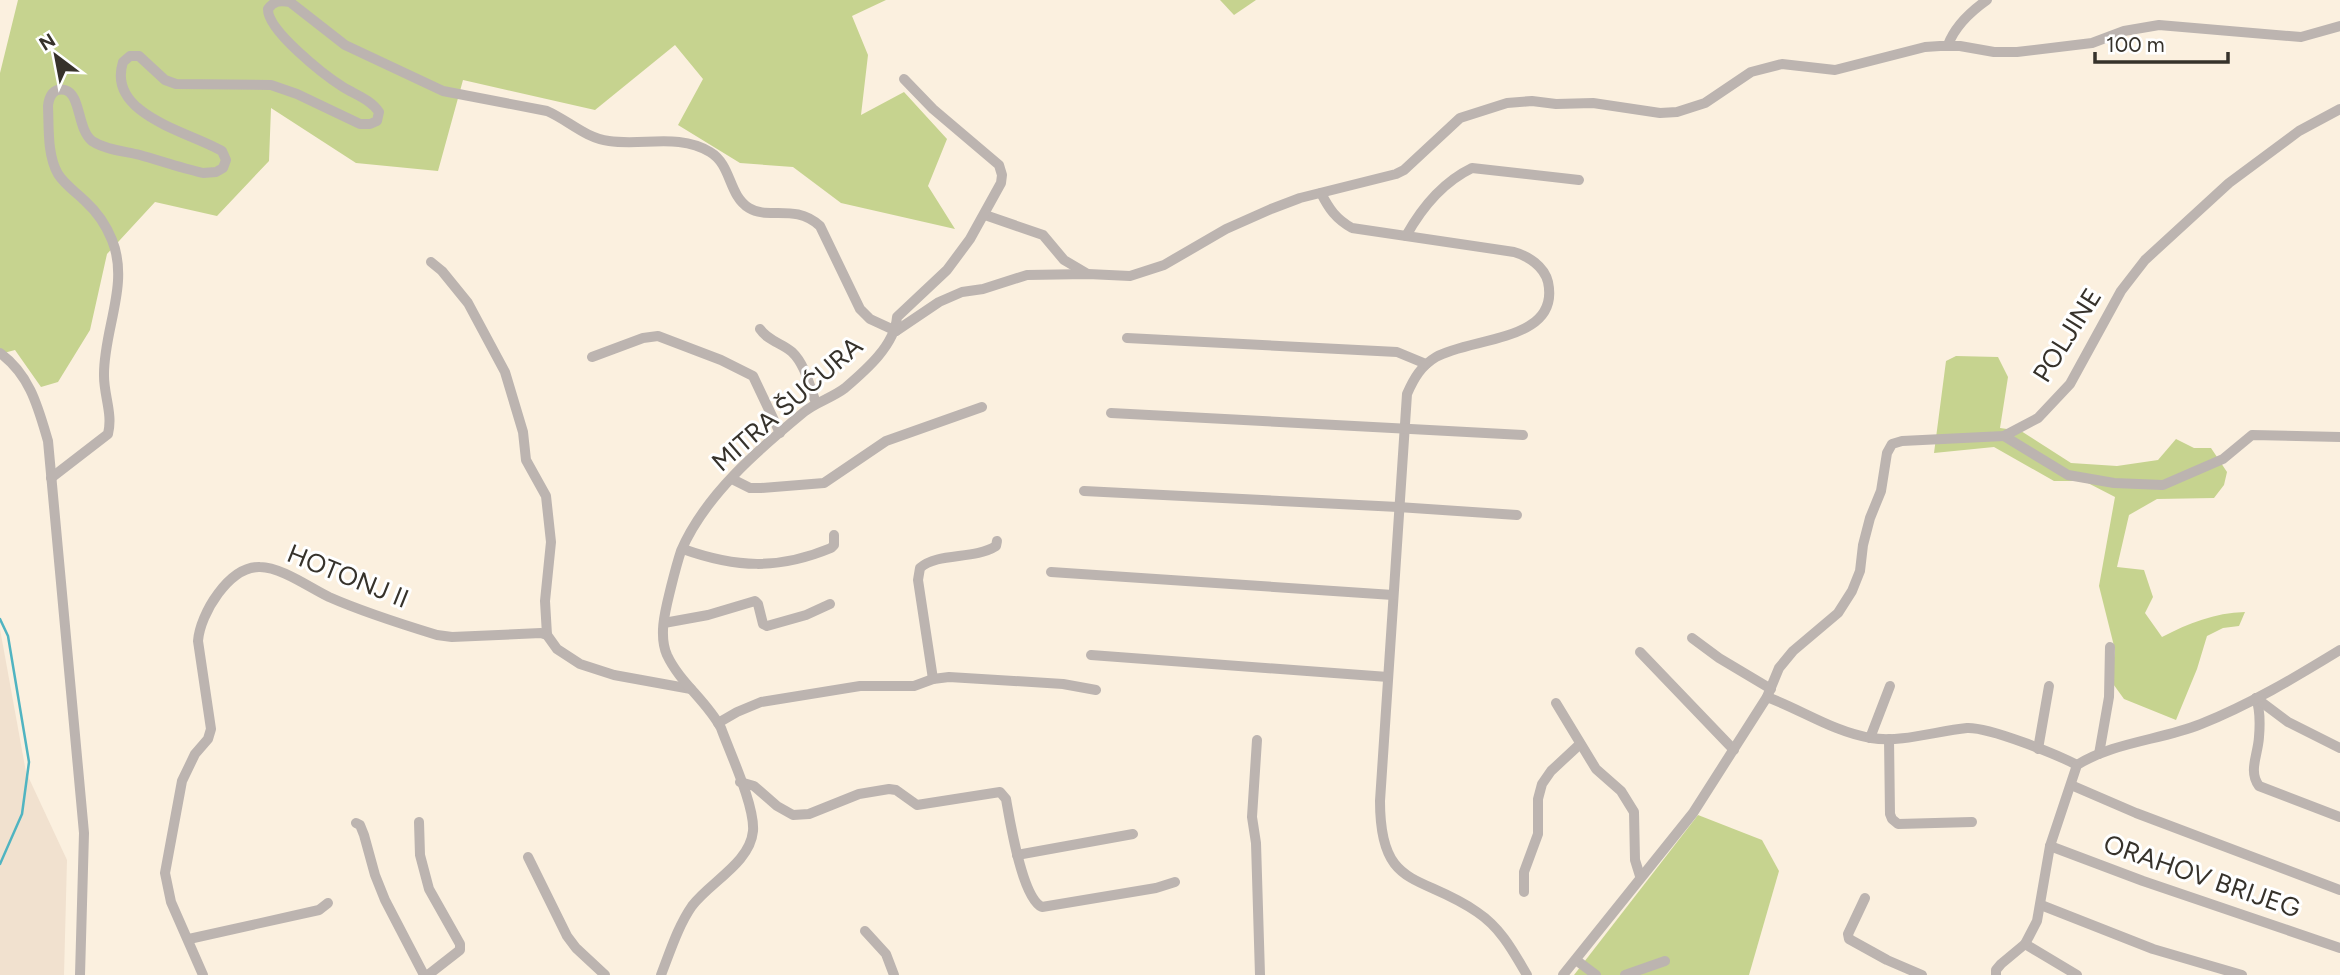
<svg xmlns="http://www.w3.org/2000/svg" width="2340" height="975" viewBox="0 0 2340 975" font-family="Figtree,sans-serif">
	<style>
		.industrial { fill: #f1e1cf }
		.green { fill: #c6d38f }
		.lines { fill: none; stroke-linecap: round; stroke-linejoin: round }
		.stream { stroke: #50b4c1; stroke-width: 2.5 }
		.minor { stroke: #bcb4b0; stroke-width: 10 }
		.labels { text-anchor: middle; stroke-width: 6; stroke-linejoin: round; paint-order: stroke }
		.street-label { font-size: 26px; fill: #36322b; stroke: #fff }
	</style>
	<rect width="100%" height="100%" fill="#fbf0df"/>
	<path class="industrial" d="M0,629L26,772L67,860L64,975H0Z"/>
	<g class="green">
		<path d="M18,0H886L852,16L868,55L861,115L904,92L947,139L928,186L955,229L841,203L793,167L740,163L678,125L703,79L675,45L595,110L463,80L438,171L356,163L271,108L269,161L217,216L155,202L107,254L90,330L58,382L41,387L15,350L0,354V73Z"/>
		<path d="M1220,0H1256L1234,15Z"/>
		<path d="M1956,356L1998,357L2008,377L2000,428L2021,431L2071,463L2117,466L2158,460L2176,439L2194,448H2211L2227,472L2224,485L2214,498L2157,499L2129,515L2117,567L2144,570L2153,597L2145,613L2162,637C2189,623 2214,613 2245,612L2239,626L2223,628L2207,636L2197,669L2176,720L2124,699L2111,681L2115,650L2099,586L2115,497L2084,481H2054L1994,447L1934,453L1946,361Z"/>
		<path d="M1698,815L1762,840L1779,871L1749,975H1574Z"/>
	</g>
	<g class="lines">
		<path class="stream" d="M0,619L8,636L29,762L22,814L0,864"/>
		<g class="minor">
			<path d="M1948,45C1955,26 1970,12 1987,0"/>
			<path d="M1321,193C1329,209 1336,219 1352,228L1514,252C1528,256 1544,266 1548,282C1561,342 1471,337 1436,357C1421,366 1414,378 1407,394L1380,801C1380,891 1421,873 1477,912C1501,928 1513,951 1527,975"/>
			<path d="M985,215L1043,235L1064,260L1086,273"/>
			<path d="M1406,236C1421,209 1443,182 1472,168L1579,180"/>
			<path d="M431,262L442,271L468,303L505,372L523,432L526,460L546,496L551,542L545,601L547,635"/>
			<path d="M760,329C768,341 782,343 792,352C805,364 810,387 816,403"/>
			<path d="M896,331L939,302L962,292L983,289L1027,275L1088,274L1130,276L1164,265L1226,229L1271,209L1300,198L1396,174L1404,170L1460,118L1507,103L1532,101L1556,104L1593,103L1660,113L1677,112L1705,103L1751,72L1782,64L1835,70L1925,47L1940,46H1960L1994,52H2017L2092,43L2124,31L2159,25L2301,37L2340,26"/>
			<path d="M1127,338L1397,352L1426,364"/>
			<path d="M0,353C30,375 38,407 48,441L84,833L80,975"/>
			<path d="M592,357L643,338L658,336L721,360L753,376L780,433"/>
			<path d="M1111,413L1523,435"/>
			<path d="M2004,436L2068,475L2114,483L2163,485L2223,459L2252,435L2340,437"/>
			<path d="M51,478L108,434C113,414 104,396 104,376C103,331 130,284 112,240C106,225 96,211 85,201C76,192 65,185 58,174C47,155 49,127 48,106C49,97 53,87 65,90C81,94 77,129 92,141C106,150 124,151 140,155C161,161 182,168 203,173L216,172L223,168L226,160L222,151C190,132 106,115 123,62L130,56H139L165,80L176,84L271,85L297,94L360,124H370L377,121L379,112C370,99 356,95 343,87C324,75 267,30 268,9C274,1 280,0 290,2L345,45L443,91L547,111C568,120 585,138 609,141C643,146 679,133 710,152C732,165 728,195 749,208C768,220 795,203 820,226L860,309L870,319L896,331"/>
			<path d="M732,479L750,488H761L824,483L886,441L982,407"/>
			<path d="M1084,491L1398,507L1517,515"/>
			<path d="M683,549C736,568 778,570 831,548L834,545V535"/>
			<path d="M1051,572L1393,595"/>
			<path d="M664,623L708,615L755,601L758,604L763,624L767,626L806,615L830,604"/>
			<path d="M1692,638L1719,658L1771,689"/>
			<path d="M1640,652L1734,750"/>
			<path d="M1091,655L1388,677"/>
			<path d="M933,679L918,580L920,568C938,552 974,560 996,546L997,541"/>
			<path d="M1767,697C1802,710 1834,732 1871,738C1902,743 1936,731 1967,728C1989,727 2056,754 2077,765"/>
			<path d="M2256,698C2260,709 2260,725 2259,737C2258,755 2248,771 2259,786L2340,817"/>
			<path d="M2256,698L2288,722L2340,748"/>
			<path d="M1556,703L1596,769L1621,791L1634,812L1635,860L1640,876"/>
			<path d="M718,723L737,712L761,702L860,686H914L933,679L949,677L1063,684L1096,690"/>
			<path d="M1870,738L1890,686"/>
			<path d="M1889,739L1890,814L1892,819L1898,824L1972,822"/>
			<path d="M1257,740L1252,817L1256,843L1260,975"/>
			<path d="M2038,749L2049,686"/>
			<path d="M2099,754L2109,697L2110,647"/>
			<path d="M740,782L754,786L777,806L793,815L809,814L859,794L889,789L896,790L917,805L1000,792L1006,799C1010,821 1022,898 1042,907L1156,888L1175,882"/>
			<path d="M2071,785L2136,813L2340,890"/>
			<path d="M419,822L420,855L429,889L460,944V950L428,975"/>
			<path d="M356,823L360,825L364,835L375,875L385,900L424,975"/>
			<path d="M2050,846L2143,881L2340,948"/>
			<path d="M1017,855L1133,834"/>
			<path d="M528,857L567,936L576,948L605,975"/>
			<path d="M1524,892V872L1538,834V799L1542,784L1551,771L1579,745"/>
			<path d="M1865,898L1848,934L1849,939L1887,960L1922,975"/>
			<path d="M2041,905L2153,949L2242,975"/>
			<path d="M865,931L886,954L894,975"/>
			<path d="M189,939L319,910L328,903"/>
			<path d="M2025,944L2077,975"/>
			<path d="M1576,960L1596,975"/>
			<path d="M203,975L171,902L165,873L182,781L195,754L208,739L211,729L198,641C200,614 229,566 260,567C281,567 310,588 329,597C363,612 401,624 437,635L452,637L541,633L547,635L557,649L580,664L614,675L691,689"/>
			<path d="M661,975C670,952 678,926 692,906C710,882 750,863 753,831C755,806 730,753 721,728C707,701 680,683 667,655C658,634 666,608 671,587C674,575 677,563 681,551C705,495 758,450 804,412C816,402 832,398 845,388C866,370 895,345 897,317L947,270L970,239L1001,183L1002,175L999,165L933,109L904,79"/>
			<path d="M1563,975L1693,813L1767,697L1779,668L1793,651L1838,613L1852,591L1860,571L1863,545L1870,518L1881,491L1887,453L1892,444L1902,441L2004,436L2038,418L2070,384L2121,291L2145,260L2229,183L2299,131L2340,109"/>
			<path d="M1625,975L1665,961"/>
			<path d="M1996,975V970L2001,964L2025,944L2037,921L2050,846L2077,765C2114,742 2161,740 2201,724C2249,705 2296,677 2340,650"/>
		</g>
	</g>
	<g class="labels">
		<g class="street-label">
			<text transform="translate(2067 335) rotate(-58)" y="9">POLJINE</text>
			<text transform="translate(787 404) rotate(-41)" y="9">MITRA ŠUĆURA</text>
			<text transform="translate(348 576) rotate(22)" y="9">HOTONJ II</text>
			<text transform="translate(2202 876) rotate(19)" y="9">ORAHOV BRIJEG</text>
		</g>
	</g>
	<g transform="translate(56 56) rotate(328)" stroke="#ffffff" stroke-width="5" paint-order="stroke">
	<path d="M0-5L12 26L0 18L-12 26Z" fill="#36322b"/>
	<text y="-10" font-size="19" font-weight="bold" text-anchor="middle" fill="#36322b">N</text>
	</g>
	<path d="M2095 52v10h133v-10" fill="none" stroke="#36322b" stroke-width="3.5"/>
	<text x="2106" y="52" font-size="21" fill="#36322b" stroke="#ffffff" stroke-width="5" paint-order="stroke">100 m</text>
</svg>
